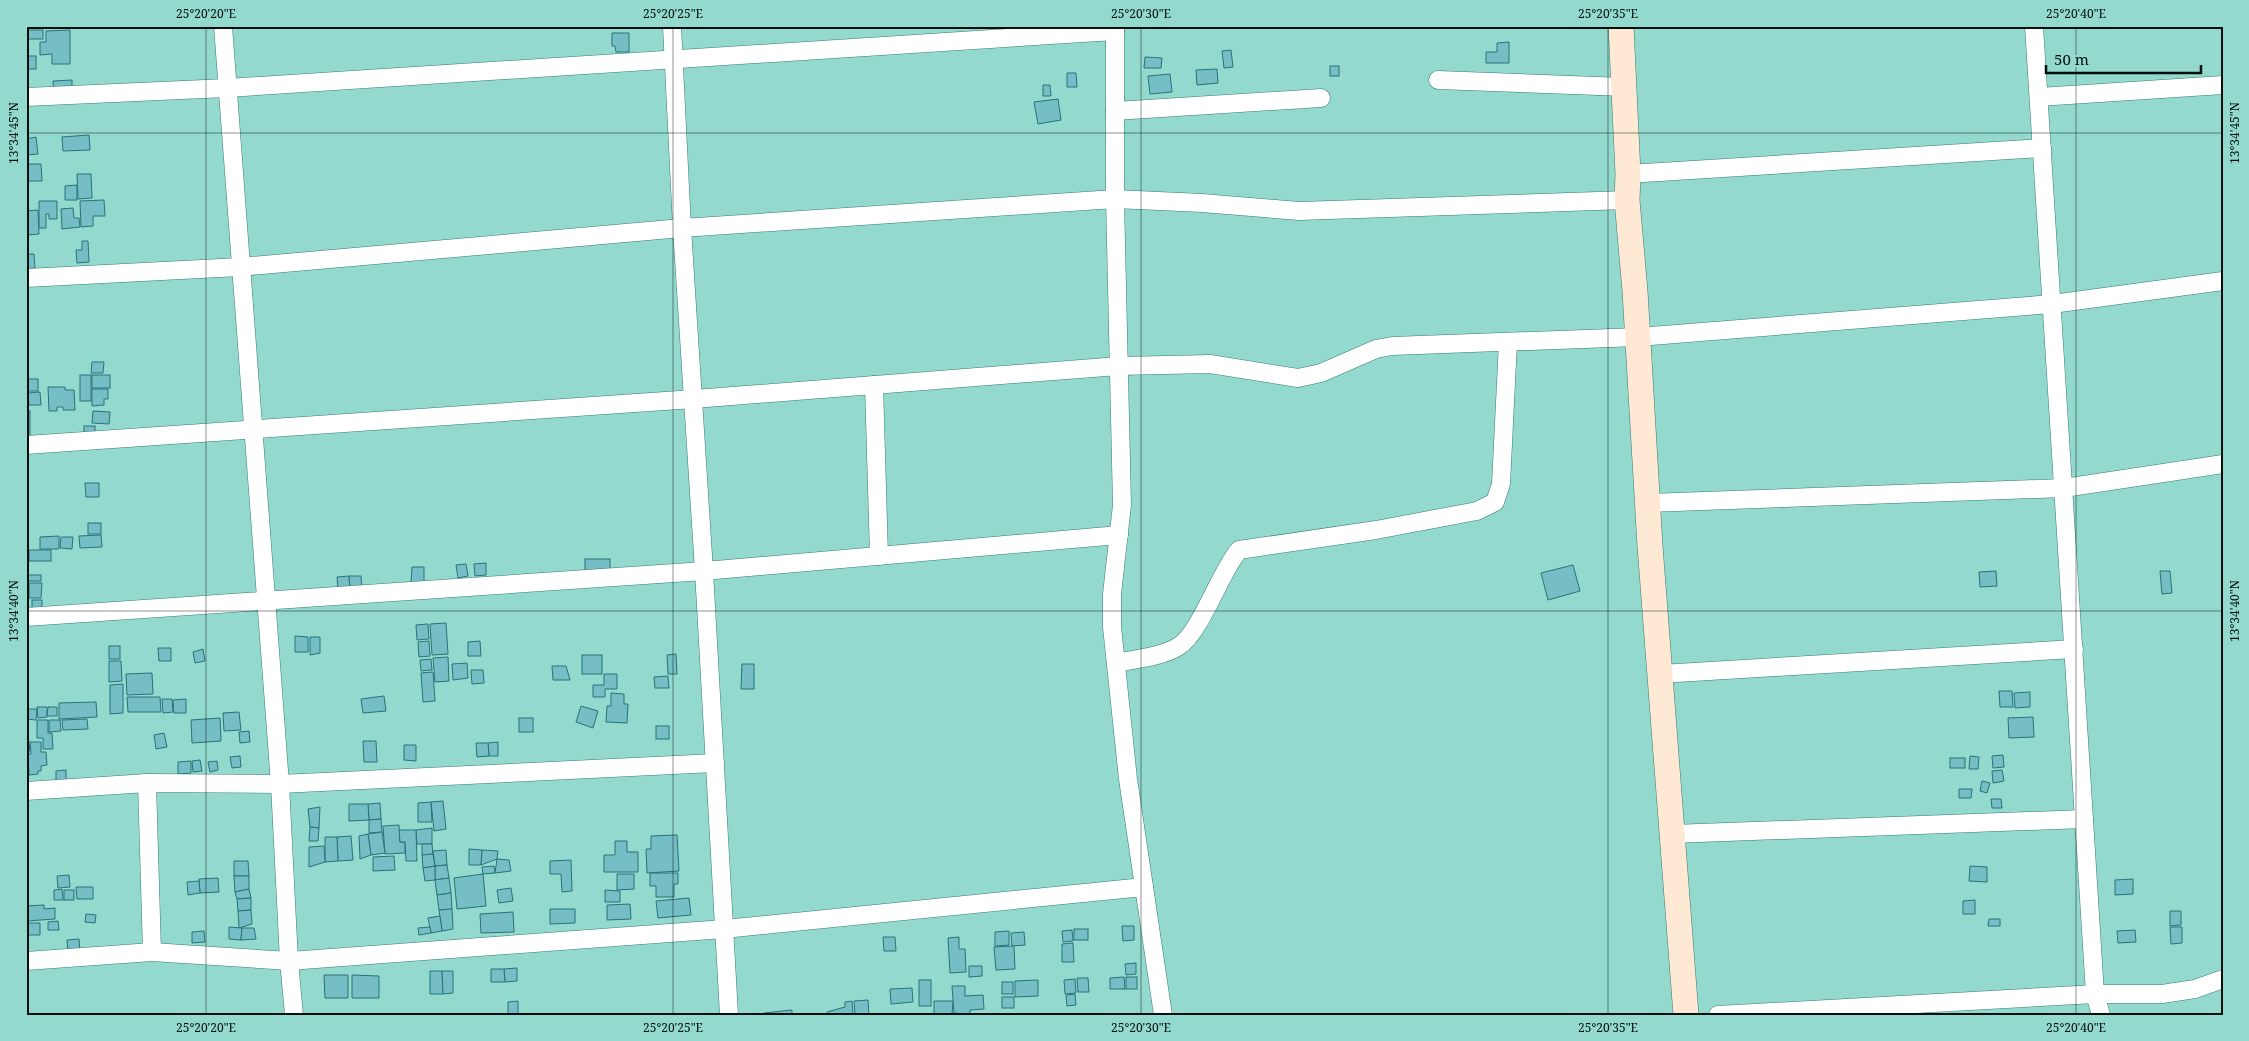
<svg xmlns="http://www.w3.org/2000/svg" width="2249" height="1041" viewBox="0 0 2249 1041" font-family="'Noto Serif',serif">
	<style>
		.building { fill: #76bec5; stroke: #287279 }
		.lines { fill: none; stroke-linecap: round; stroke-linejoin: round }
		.minor-casing { stroke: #357c73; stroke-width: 19 }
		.secondary-casing { stroke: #357c73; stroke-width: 26 }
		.minor { stroke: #fff; stroke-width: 18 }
		.secondary { stroke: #ffe9d4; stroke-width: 25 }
		.ticks { fill: none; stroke: #000f0c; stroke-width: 1; stroke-opacity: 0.45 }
		.neatline { fill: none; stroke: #000f0c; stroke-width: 2 }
		.ticks-label { font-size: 12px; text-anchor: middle; fill: #000f0c }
	</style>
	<rect width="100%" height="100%" fill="#93d9ce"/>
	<g class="building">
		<rect x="27" y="30" width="16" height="9"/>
		<path d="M70,30V64H52V54L40,55V42H46V31Z"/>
		<path d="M612,33H629V52H616L615,46H612Z"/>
		<path d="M1509,42V63H1486V52H1497V43Z"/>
		<path d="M1231,50L1233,67L1224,68L1222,51Z"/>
		<rect x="26" y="56" width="10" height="13"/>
		<path d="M1145,57L1162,58L1161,68H1144Z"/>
		<rect x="1330" y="66" width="9" height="10"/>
		<path d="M1217,69L1218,83L1197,85L1196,70Z"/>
		<path d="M1067,73H1076L1077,87H1067Z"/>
		<path d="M1170,74L1172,92L1150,94L1148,76Z"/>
		<path d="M72,80V93L54,94L53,81Z"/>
		<path d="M1043,85H1050L1051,96H1043Z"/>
		<path d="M1058,99L1061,120L1038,124L1034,102Z"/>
		<path d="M89,135L90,150L63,151L62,137Z"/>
		<path d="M36,137L38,154L26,155V139Z"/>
		<path d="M28,164H41L42,181H28Z"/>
		<path d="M77,174H91L92,198L78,199Z"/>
		<path d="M77,185V200H65V186Z"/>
		<path d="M104,200L105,216H93V226L81,227L80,201Z"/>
		<path d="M39,201H57V219H49V214H46V228H39Z"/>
		<path d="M73,208L74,218H79L80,227L62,229L61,209Z"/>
		<path d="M38,210L39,234L27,235L26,211Z"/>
		<path d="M82,241H88L89,262L77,263L76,250H82Z"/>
		<path d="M26,254H34L35,268L26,269Z"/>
		<path d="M92,362H104L103,373H91Z"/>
		<rect x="80" y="375" width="11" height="26"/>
		<rect x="92" y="375" width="18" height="13"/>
		<rect x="26" y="379" width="12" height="12"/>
		<path d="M48,387H65V390H74L75,410H63V407H57V411H49Z"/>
		<path d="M92,389H108V399H104V405L92,406Z"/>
		<path d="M40,392L41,405H29L28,393Z"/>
		<rect x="26" y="411" width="4" height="29"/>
		<path d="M93,411L110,412L109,424L92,423Z"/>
		<rect x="84" y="426" width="11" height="13"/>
		<path d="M85,483H99V497H86Z"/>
		<rect x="88" y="523" width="13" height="11"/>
		<path d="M101,535L102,547L80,548L79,536Z"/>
		<path d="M59,536V549H40V537Z"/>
		<path d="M61,537H73L72,549L60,548Z"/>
		<rect x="29" y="550" width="22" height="11"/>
		<rect x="585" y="559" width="25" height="12"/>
		<path d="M486,563V575L475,576L474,564Z"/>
		<path d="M466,564L468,576L458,578L456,565Z"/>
		<path d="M1573,565L1580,591L1548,600L1541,573Z"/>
		<path d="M412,567H424V583H411Z"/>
		<path d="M1996,571L1997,586L1980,587L1979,572Z"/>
		<path d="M2160,571H2170L2172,593L2162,594Z"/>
		<rect x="28" y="575" width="13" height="6"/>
		<path d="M349,576L350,590H338L337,577Z"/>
		<path d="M349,576H361L362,589L350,590Z"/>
		<path d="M29,583H42L41,598H29Z"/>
		<rect x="32" y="600" width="10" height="12"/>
		<path d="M446,623L448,654L432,655L430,624Z"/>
		<path d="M428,624L429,639L417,640L416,625Z"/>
		<path d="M295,636L308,637V652H295Z"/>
		<path d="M310,637H320V653L310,655Z"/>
		<path d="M429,641L430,656L419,657L418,642Z"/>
		<path d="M480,641L481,656H468V642Z"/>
		<rect x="109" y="646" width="11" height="13"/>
		<path d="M158,648H171V661H159Z"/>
		<path d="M203,649L205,661L195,663L193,652Z"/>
		<path d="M676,654L677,674H668L667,655Z"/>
		<rect x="582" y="655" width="20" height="19"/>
		<path d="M448,657L449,681L435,682L433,658Z"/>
		<path d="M431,659L432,670L421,671L420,660Z"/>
		<path d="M109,661H121L122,681L109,682Z"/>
		<path d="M467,663L468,678L453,680L452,664Z"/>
		<path d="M742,664H754V689H741Z"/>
		<path d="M552,666H566L570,680H553Z"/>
		<path d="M471,670H483L484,683L472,684Z"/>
		<path d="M433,672L435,701L423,702L421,673Z"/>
		<path d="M152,673L153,694L127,695L126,674Z"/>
		<path d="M604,674H617V689H605V697H593V685H604Z"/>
		<path d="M668,676L669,688H655L654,677Z"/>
		<path d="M123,684V713L110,714V685Z"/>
		<path d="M1999,691H2012L2013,707H2000Z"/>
		<path d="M2030,692V707L2015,708L2014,693Z"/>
		<path d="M611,693L624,694V704H628L627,723L606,722L607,706H611Z"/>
		<path d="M384,696L386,711L363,713L361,699Z"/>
		<path d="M127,697H160L161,712H128Z"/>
		<path d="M162,699H172L173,712L163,713Z"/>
		<path d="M186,699V713H174L173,700Z"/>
		<path d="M96,702L97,717L59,719V703Z"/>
		<path d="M581,706L598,711L593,728L576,722Z"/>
		<path d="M37,707H47V717L38,718Z"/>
		<path d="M48,707H57V716H47Z"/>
		<path d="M27,709H37L36,720L26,719Z"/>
		<path d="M239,712L241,730L224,731L223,713Z"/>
		<path d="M2033,717L2034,737L2009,738L2008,718Z"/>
		<path d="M220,718L221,741L192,743L191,720Z"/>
		<rect x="519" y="718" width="14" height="14"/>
		<path d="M87,719L88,729L63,730L62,720Z"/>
		<path d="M37,720H48V733H52L53,749H43V738H37Z"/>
		<path d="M49,720H60L61,731L49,732Z"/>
		<rect x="656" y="726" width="13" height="13"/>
		<path d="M249,731L250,742L240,743L239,732Z"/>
		<path d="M164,733L167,747L156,749L154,735Z"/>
		<path d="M26,735H28L30,751H27L28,765H26Z"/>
		<path d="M363,741H376L377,762H364Z"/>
		<path d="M30,742H41V752H46L47,765L41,766V771H38V774L29,775L28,754H31Z"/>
		<path d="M498,742V756H489L488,743Z"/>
		<path d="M476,743H488L489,756L477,757Z"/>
		<path d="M404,745H416V761L404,760Z"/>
		<path d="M2003,755L2004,767L1993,768L1992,756Z"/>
		<path d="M240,756L241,767L232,768L230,757Z"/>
		<path d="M1970,756L1979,757L1978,769H1969Z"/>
		<rect x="1950" y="758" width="15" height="10"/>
		<path d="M200,760L202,771L193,772L192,761Z"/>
		<path d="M191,761V773L178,774V762Z"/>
		<path d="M217,761L218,770L210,772L208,762Z"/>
		<path d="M66,770V783L56,784V771Z"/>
		<path d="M2002,770L2004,781L1993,783L1992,771Z"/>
		<path d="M1982,781L1990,783L1987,793L1980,791Z"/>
		<path d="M1959,789H1972L1971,798H1959Z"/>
		<path d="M1991,799H2001L2002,808H1992Z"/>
		<path d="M443,801L446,829L434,831L431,802Z"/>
		<path d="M431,802L432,822H418V803Z"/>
		<path d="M380,803L381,819L369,820L368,804Z"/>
		<path d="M349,804H368L369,820L349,821Z"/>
		<path d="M320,807L319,828L310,827L308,809Z"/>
		<path d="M381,819L382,832L369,833V820Z"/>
		<path d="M399,825L400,842H405V853L385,854L383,826Z"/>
		<path d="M310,827L319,828L318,841H309Z"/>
		<path d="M432,828V844H417L416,830Z"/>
		<path d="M399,830H416L417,861H406L405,842H400Z"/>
		<path d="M382,832L385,853L371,855L368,834Z"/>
		<path d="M368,834L371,855L360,859L359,836Z"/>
		<path d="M677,835L679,871L647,873L646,849H651V836Z"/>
		<path d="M351,836L353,860L338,861L337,837Z"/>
		<path d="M325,837H337L338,861L325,862Z"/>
		<path d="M615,841H627V852H638V872H604V855H615Z"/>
		<path d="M422,844H432L433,854L422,855Z"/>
		<path d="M324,846L325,862L309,867V847Z"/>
		<path d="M469,849L482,850L481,865H469Z"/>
		<path d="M446,850L447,865L435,866L433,851Z"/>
		<path d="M482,850L498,851L497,859L481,865Z"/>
		<path d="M433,854L435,866L423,868L422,855Z"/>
		<path d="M394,856L395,870L373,871V857Z"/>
		<path d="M497,859L509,860L511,871L495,873Z"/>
		<path d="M571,860L572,891L562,892L561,874H550V861Z"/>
		<path d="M234,861H248L249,876H234Z"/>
		<path d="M447,865L449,878L435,880V866Z"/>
		<path d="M435,866V880L425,881L423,868Z"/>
		<path d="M494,866L495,873L483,874L482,867Z"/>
		<path d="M1970,866L1987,867V882L1969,881Z"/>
		<path d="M650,873H678V884H674V897H656V886H650Z"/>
		<path d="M483,874L486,906L457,909L454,878Z"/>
		<path d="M617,874H634V889L617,890Z"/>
		<path d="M69,875L70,887L58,888L57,876Z"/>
		<path d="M234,876H249V889L235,892Z"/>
		<path d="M218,878L219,892L200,893L199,879Z"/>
		<path d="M449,878L451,893L437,895L435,880Z"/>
		<path d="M2133,879V894L2115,895V880Z"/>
		<path d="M199,881L200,893L188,895L187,882Z"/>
		<path d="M76,887H93V899H77Z"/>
		<path d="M511,888L513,901L499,903L497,890Z"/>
		<path d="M62,889L63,900H54V890Z"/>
		<path d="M249,889L251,898L237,899L235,892Z"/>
		<rect x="64" y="890" width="10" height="10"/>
		<path d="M605,890L620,891V902H605Z"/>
		<path d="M451,893L452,909L439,910L437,895Z"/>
		<path d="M251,898V910L238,911L237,899Z"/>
		<path d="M689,898L691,915L658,918L656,901Z"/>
		<path d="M1975,900V914H1963V901Z"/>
		<path d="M630,904L631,919L607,920V905Z"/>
		<path d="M44,905V909L55,908V919L26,921V933V906Z"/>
		<path d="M452,909L453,929L442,931L439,910Z"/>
		<path d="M550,909H575V923L550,924Z"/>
		<path d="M251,910L252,924L239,928L238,911Z"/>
		<path d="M2170,911H2181V925L2170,926Z"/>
		<path d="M513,912L514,932L481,933L480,914Z"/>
		<path d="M86,914L96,915L95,923L85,922Z"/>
		<path d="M440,916L442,931L431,933L428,918Z"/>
		<path d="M1989,919H2000V926H1988Z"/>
		<path d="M58,921L59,930H48V922Z"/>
		<path d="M27,923H40V935H28Z"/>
		<path d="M1122,926H1134V940L1123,941Z"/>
		<path d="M229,927L242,928L241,940L229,939Z"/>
		<path d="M430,927L431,933L419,935L418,928Z"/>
		<path d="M2170,927H2182V943L2171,944Z"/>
		<path d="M242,928H254L256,939L241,940Z"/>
		<rect x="1074" y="929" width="14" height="11"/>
		<path d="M1072,930L1073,941L1063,942L1062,931Z"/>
		<path d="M2135,930L2136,942L2118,943L2117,931Z"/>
		<path d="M204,931L205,942L192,943V932Z"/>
		<path d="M1009,931V945L995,946V932Z"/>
		<path d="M1024,932L1025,945L1012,946L1011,933Z"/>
		<path d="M883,937H895L896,951H884Z"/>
		<path d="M959,937V949H965L966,972L950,973L948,938Z"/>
		<path d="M79,939L80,951L68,952L67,940Z"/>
		<path d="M1073,943L1074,962H1062V944Z"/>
		<path d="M1014,946L1015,969L996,970L994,947Z"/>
		<path d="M1136,963V974L1126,975L1125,964Z"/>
		<path d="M969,966H982V976L969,977Z"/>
		<path d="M517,968V981L505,982L504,969Z"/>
		<path d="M491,969H504L505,982H491Z"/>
		<path d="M430,971H442L443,994H430Z"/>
		<path d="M442,971H453V993L443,994Z"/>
		<path d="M324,975H348V998H325Z"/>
		<path d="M352,975L379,976V998H352Z"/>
		<path d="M1124,977L1125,989H1110V978Z"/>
		<rect x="1126" y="977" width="11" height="12"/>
		<path d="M1077,978H1088L1089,992H1078Z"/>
		<path d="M1075,979L1076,993L1065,994L1064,980Z"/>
		<rect x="919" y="980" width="12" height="26"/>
		<path d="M1038,980V996L1015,997V981Z"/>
		<rect x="1002" y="982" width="11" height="12"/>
		<path d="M952,986H965V996L983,995L984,1009L970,1010V1015L954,1013Z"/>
		<path d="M912,988L913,1002L891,1004L890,989Z"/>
		<path d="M1075,994L1076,1005L1067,1006L1066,995Z"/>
		<rect x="1002" y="997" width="12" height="11"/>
		<path d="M868,1000L869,1015H855L854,1001Z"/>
		<path d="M518,1001V1015H508V1002Z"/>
		<path d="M852,1001L853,1015H827V1012L845,1007V1002Z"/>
		<path d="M934,1001H953L952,1015H934Z"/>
		<path d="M792,1010V1015H764V1013Z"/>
	</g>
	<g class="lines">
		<g class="minor-casing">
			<g id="minor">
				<path d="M223,26L280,784L289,961L294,1015"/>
				<path d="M672,26L682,228L704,571L729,1015"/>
				<path d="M1115,26V199L1122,505L1112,594V627L1128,779L1163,1015"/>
				<path d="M2034,26L2095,994L2101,1015"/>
				<path d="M1438,80L1625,87"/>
				<path d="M26,97L227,88L1115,31"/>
				<path d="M2039,97L2223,85"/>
				<path d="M1115,111L1321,98"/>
				<path d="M1628,174L2042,148"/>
				<path d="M26,278L240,267L682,228L1115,199L1202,203L1299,211L1627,200"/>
				<path d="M874,385L879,556"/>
				<path d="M26,445L694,399L1119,366L1210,364L1298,378L1321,373L1376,349L1392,346L1638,337L2052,304L2223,281"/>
				<path d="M1648,503L2064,488L2223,464"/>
				<path d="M26,617L704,571L1119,535"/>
				<path d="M1116,663C1135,659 1162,657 1179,646C1201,632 1220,572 1239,550L1376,530L1477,511L1495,502L1501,484L1508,342"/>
				<path d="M1660,674L2074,649"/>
				<path d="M147,783L152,952"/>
				<path d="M26,791L147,783L280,784L715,763"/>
				<path d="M1672,834L2084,819"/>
				<path d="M26,961L152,952L289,961L724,929L1144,887"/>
				<path d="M1718,1015L2095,994H2162L2195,989L2223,979"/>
			</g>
		</g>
		<g class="secondary-casing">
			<path id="secondary" d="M1621,26L1628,174L1627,200L1635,291L1650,546L1686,1015"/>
		</g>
		<use href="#minor" class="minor"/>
		<use href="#secondary" class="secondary"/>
	</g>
	<path class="ticks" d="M206,26V1015M673,26V1015M1141,26V1015M1608,26V1015M2076,26V1015M26,133H2223M26,611H2223"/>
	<rect width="2249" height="1041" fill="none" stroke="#93d9ce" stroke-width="55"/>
	<path d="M2046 65v8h155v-8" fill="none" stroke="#000f0c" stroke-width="2.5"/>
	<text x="2054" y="65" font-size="15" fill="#000f0c" stroke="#93d9ce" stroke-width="4" paint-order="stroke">50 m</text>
	<rect x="28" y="28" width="2194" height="986" class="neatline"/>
	<g class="ticks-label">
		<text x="206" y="18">25°20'20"E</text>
		<text x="673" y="18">25°20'25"E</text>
		<text x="1141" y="18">25°20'30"E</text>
		<text x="1608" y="18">25°20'35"E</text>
		<text x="2076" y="18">25°20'40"E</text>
		<text transform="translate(14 133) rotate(-90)" y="4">13°34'45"N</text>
		<text transform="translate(2235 133) rotate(-90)" y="4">13°34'45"N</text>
		<text transform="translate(14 611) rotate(-90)" y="4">13°34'40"N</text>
		<text transform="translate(2235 611) rotate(-90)" y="4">13°34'40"N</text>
		<text x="206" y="1032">25°20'20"E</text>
		<text x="673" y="1032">25°20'25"E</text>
		<text x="1141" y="1032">25°20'30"E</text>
		<text x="1608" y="1032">25°20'35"E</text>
		<text x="2076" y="1032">25°20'40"E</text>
	</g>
</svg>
